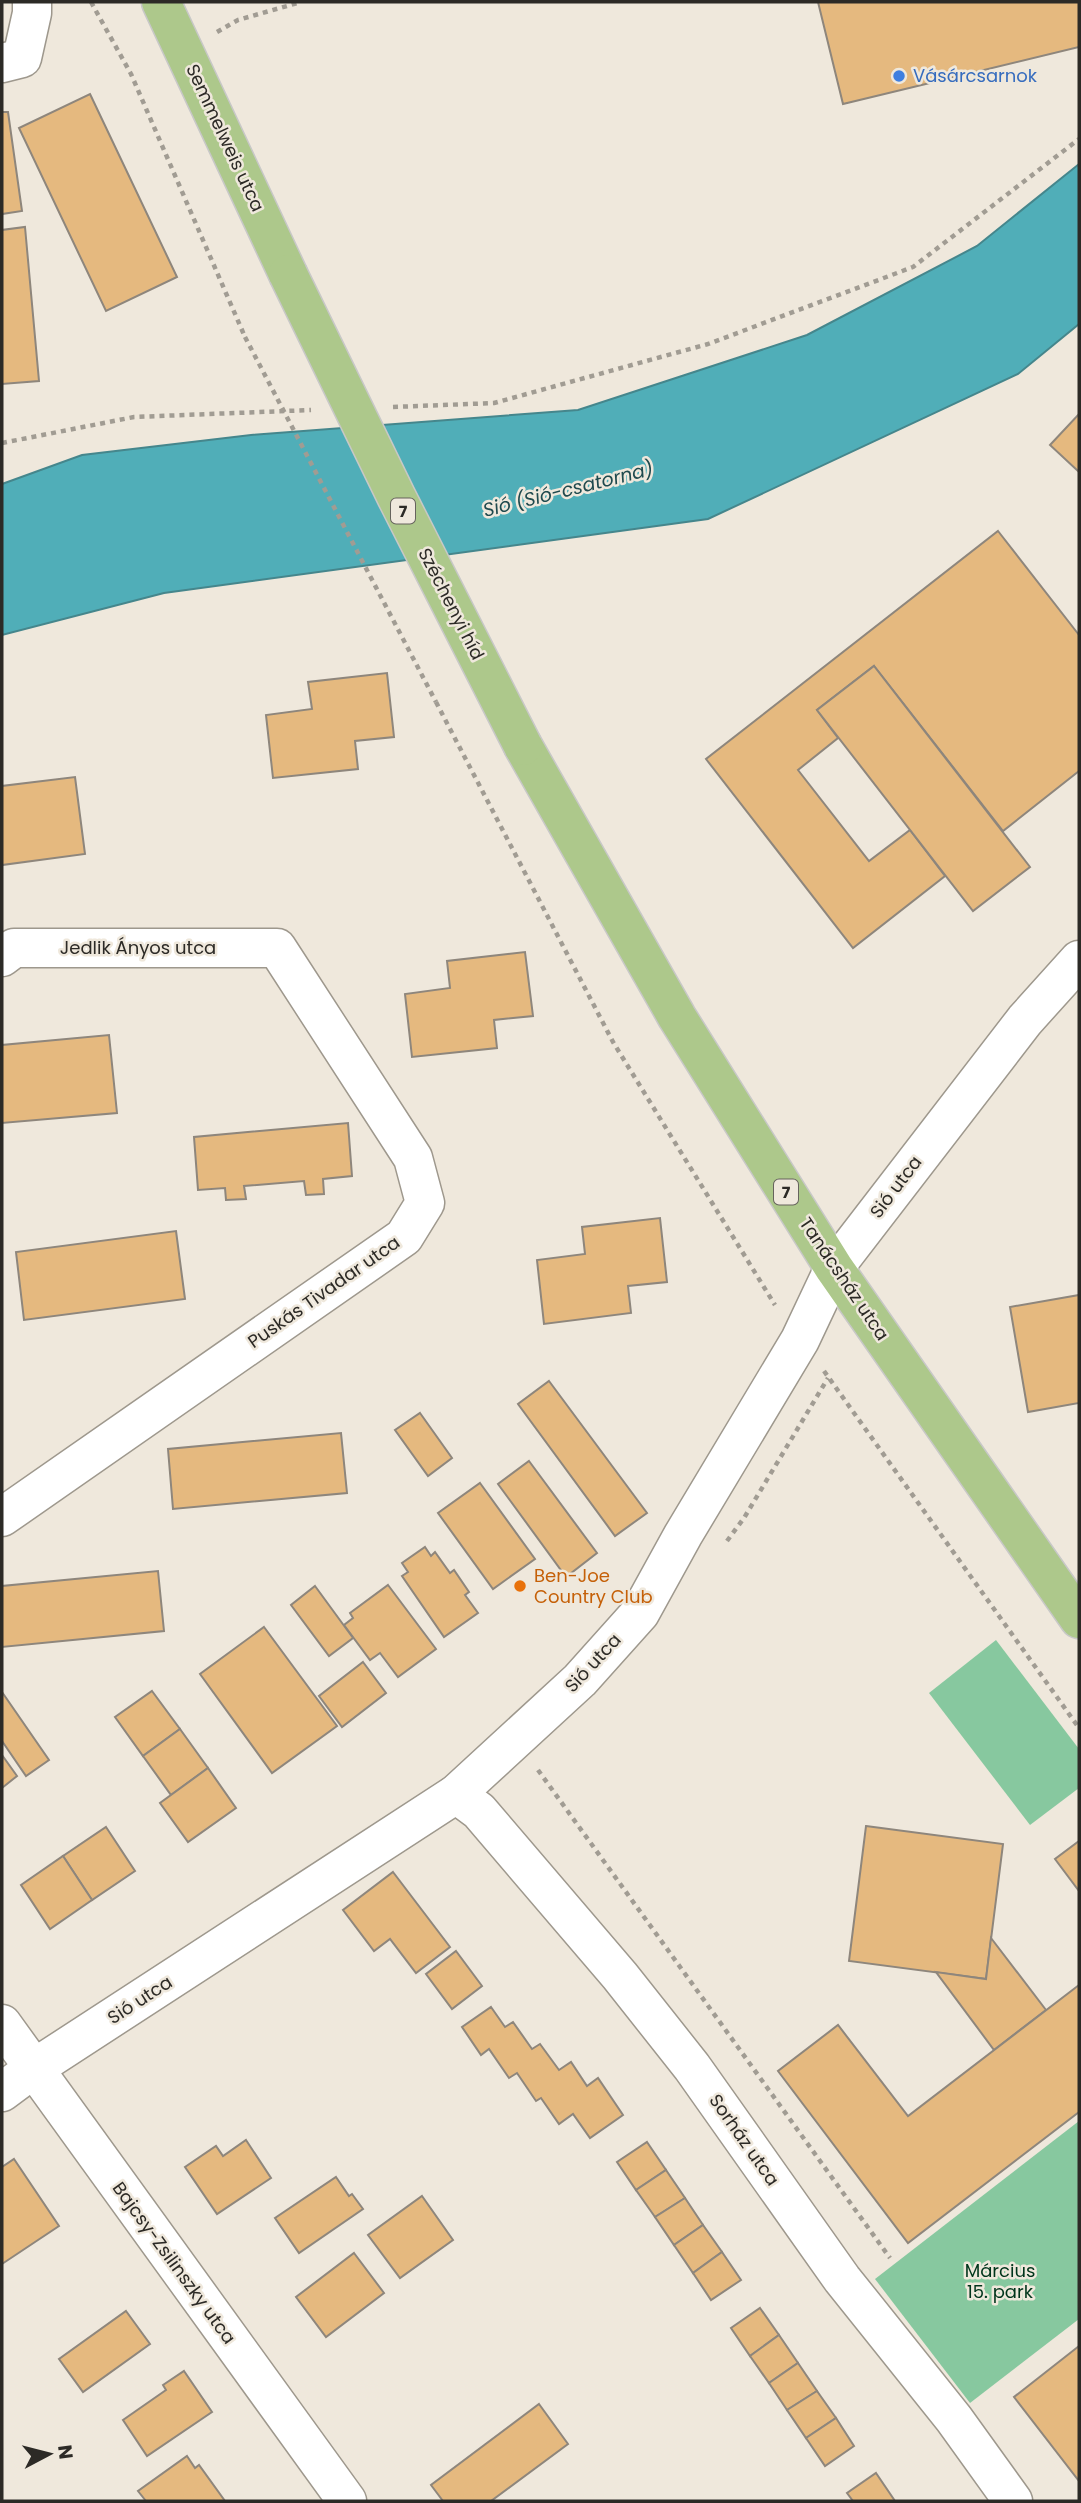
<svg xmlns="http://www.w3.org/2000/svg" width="1081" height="2503" viewBox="0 0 1081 2503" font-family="Poppins,sans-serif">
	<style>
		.green { fill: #87c89f }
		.water { fill: #50aeb8; stroke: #45868c; stroke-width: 2 }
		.building { fill: #e5b97f; stroke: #8e867c; stroke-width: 2 }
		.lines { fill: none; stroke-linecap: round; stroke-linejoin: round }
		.street-casing { stroke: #9e988d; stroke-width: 41 }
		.primary-casing { stroke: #c8c8c7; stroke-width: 41 }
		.path { stroke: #a19c93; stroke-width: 4.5; stroke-dasharray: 5 5; stroke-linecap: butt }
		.street { stroke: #fff; stroke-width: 38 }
		.primary { stroke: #adc88b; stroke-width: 38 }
		.primary-bridge-casing { stroke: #c8c8c7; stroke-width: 41; stroke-linecap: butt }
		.path-bridge { stroke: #a19c93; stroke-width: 4.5; stroke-dasharray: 5 5; stroke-linecap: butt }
		.primary-bridge { stroke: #adc88b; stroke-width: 38 }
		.shop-dot { fill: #3f7fe0; stroke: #efe8dc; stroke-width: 2.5 }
		.food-dot { fill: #e8710a; stroke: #efe8dc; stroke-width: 2.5 }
		.labels { text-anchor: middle; stroke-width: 5; stroke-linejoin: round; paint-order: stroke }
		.shield { fill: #efe8dc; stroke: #66635d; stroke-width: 2 }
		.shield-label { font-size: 16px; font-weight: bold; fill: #2c2a26 }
		.shop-label { font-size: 18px; fill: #366cbe; stroke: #efe8dc; text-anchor: start }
		.street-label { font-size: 18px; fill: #2c2a26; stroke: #efe8dc }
		.food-label { font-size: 18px; fill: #c56008; stroke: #efe8dc; text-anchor: start }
		.park-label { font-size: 18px; fill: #00351b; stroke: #efe8dc }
		.water-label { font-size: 19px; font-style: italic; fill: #1f4a4e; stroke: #efe8dc }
	</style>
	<rect width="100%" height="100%" fill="#efe8dc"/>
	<g class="green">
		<path d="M996,1640L1079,1749V1788L1030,1825L929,1693Z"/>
		<path d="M1079,2121V2319L970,2403L875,2279Z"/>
	</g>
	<path class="water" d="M1079,164V324L1018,374L708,519L164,593L2,635V484L82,455L251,435L578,410L807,335L977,246Z"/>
	<g class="building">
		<path d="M818,2H1079V47L843,104Z"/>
		<path d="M90,94L177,277L106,311L19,128Z"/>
		<path d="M2,112H8L22,211L2,214Z"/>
		<path d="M25,227L39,381L2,384V230Z"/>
		<path d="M1079,414V472L1050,445Z"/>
		<path d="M998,531L1079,635V771L1003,831L874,666L817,710L838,738L798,770L869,861L910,830L945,876L853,948L706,759Z"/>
		<path d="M874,666L1030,867L973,911L817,710Z"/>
		<path d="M387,673L394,737L355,741L358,769L273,778L266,715L312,709L308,682Z"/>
		<path d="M75,777L85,854L2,865V786Z"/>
		<path d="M525,952L533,1016L494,1020L497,1048L412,1057L405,994L450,988L447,961Z"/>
		<path d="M109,1035L117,1113L2,1123V1045Z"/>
		<path d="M348,1123L352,1176L323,1179L324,1194L306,1195L304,1181L244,1186L246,1199L226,1200L225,1188L198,1190L194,1137Z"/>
		<path d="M660,1218L667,1282L628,1286L631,1313L544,1324L537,1260L585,1254L582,1227Z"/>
		<path d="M176,1231L185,1299L24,1320L16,1252Z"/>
		<path d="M1079,1295V1403L1028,1412L1010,1307Z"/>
		<path d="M549,1381L647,1513L615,1536L518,1404Z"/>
		<path d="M420,1413L452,1458L428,1476L395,1430Z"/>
		<path d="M341,1433L347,1493L173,1509L168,1449Z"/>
		<path d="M529,1461L597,1553L566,1577L498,1484Z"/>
		<path d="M480,1483L535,1559L493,1589L438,1513Z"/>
		<path d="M425,1547L431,1556L435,1552L450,1573L454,1570L469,1592L465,1595L478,1613L444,1637L402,1576L408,1572L402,1563Z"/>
		<path d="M158,1571L164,1631L2,1647V1586Z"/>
		<path d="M388,1585L436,1649L398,1677L380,1653L370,1660L344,1625L353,1618L350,1613Z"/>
		<path d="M315,1586L353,1638L329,1656L291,1605Z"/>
		<path d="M264,1627L337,1726L272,1773L200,1674Z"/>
		<path d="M363,1662L386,1693L342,1727L319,1696Z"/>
		<path d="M152,1691L180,1729L143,1756L115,1717Z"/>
		<path d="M2,1692L49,1760L26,1776L2,1741Z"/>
		<path d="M180,1729L208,1768L171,1795L143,1756Z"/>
		<path d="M2,1755L17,1776L2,1788Z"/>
		<path d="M208,1768L236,1808L188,1842L160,1803Z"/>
		<path d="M866,1826L1003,1844L986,1979L849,1961Z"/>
		<path d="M106,1827L135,1871L92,1900L63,1856Z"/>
		<path d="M1079,1841V1891L1055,1859Z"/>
		<path d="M63,1856L92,1900L50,1929L21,1885Z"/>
		<path d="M393,1872L450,1947L416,1973L390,1939L374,1951L343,1910Z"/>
		<path d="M991,1938L1046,2010L994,2050L936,1972L986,1979Z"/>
		<path d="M456,1951L482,1986L452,2009L426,1974Z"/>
		<path d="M1079,1985V2112L908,2243L778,2071L838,2025L908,2116Z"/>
		<path d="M491,2007L505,2027L513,2022L532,2049L540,2044L559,2070L571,2062L587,2086L598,2078L623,2115L590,2138L573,2114L559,2124L541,2098L536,2101L517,2073L509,2078L489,2049L481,2055L462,2027Z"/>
		<path d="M246,2140L271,2178L217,2214L185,2167L216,2146L223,2156Z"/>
		<path d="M647,2142L666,2170L636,2190L617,2162Z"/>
		<path d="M14,2159L59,2226L2,2264V2167Z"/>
		<path d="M666,2170L685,2198L655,2217L636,2190Z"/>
		<path d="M336,2177L349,2196L352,2194L363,2209L299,2253L275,2218Z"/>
		<path d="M422,2196L453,2240L400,2278L368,2235Z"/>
		<path d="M685,2198L703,2225L674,2245L655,2217Z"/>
		<path d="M703,2225L722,2252L693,2273L674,2245Z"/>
		<path d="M722,2252L741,2280L711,2300L693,2273Z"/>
		<path d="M354,2253L384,2293L326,2337L296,2297Z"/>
		<path d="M760,2308L779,2335L750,2356L731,2328Z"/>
		<path d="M126,2311L150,2344L83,2392L59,2359Z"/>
		<path d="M779,2335L798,2363L769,2383L750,2356Z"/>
		<path d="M1079,2346V2481L1014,2397Z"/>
		<path d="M798,2363L817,2391L787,2410L769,2383Z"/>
		<path d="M184,2371L212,2412L147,2456L123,2420L166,2390L163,2385Z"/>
		<path d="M817,2391L836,2418L806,2438L787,2410Z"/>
		<path d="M539,2404L568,2444L491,2501H443L431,2485Z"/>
		<path d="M836,2418L854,2446L825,2466L806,2438Z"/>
		<path d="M187,2456L195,2468L199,2465L225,2501H146L138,2491Z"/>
		<path d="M876,2473L895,2501H853L847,2493Z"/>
	</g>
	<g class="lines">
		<g class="street-casing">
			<g id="street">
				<path d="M2,63L22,58L32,13V2"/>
				<path d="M2,957L14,948H277L413,1158L425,1203L404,1237L2,1517"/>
				<path d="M456,1794L479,1811L620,1976L692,2067L842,2279L954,2419L1013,2501"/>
				<path d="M2,2024L347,2501"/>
				<path d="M2,2092L33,2069L456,1794L580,1680L640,1613L683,1535L800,1340L834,1268L1025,1020L1079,960"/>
			</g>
		</g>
		<g class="primary-casing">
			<g id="primary">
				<path d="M161,2L288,274"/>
				<path d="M523,746L677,1017L834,1268L1079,1619"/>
			</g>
		</g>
		<g class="path">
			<path d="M91,2L131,74L245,337"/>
			<path d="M217,32L238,20L301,2"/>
			<path d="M393,407L494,403L708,344L913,267L1079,139"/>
			<path d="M2,443L134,417L311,410"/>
			<path d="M436,702L613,1042L775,1305"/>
			<path d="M824,1371L1079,1728"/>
			<path d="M727,1541L744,1518L828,1378"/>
			<path d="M538,1770L890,2258"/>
		</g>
		<use href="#street" class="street"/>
		<use href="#primary" class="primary"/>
		<g class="primary-bridge-casing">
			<path id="primary-bridge" d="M288,274L396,496L523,746"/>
		</g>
		<path class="path-bridge" d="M245,337L436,702"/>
		<use href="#primary-bridge" class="primary-bridge"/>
	</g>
	<circle class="shop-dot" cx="899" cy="76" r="7"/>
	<circle class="food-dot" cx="520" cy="1586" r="7"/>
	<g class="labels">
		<g class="shield">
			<rect x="391" y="498.5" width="24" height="25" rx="5"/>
			<rect x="774" y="1179.5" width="24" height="25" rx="5"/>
		</g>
		<g class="shield-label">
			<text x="403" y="517">7</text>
			<text x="786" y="1198">7</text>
		</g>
		<g class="shop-label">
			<text x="913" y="82">Vásárcsarnok</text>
		</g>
		<g class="street-label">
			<text transform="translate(225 138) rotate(65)" y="6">Semmelweis utca</text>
			<text transform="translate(451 604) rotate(63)" y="6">Széchenyi híd</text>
			<text x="138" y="954">Jedlik Ányos utca</text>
			<text transform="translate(896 1187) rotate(-53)" y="6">Sió utca</text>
			<text transform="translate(844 1279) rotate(56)" y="6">Tanácsház utca</text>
			<text transform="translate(324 1292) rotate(-35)" y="6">Puskás Tivadar utca</text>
			<text transform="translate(593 1663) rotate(-47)" y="6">Sió utca</text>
			<text transform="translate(140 2000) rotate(-33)" y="6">Sió utca</text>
			<text transform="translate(744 2140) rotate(55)" y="6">Sorház utca</text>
			<text transform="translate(174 2263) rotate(54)" y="6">Bajcsy-Zsilinszky utca</text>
		</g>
		<g class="food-label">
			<text x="534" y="1582">Ben-Joe<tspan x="534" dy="21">Country Club</tspan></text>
		</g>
		<g class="park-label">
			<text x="1000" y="2277">Március<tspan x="1000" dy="21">15. park</tspan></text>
		</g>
		<g class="water-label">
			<text transform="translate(568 489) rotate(-14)" y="7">Sió (Sió-csatorna)</text>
		</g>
	</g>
	<rect width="1081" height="2503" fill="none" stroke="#2c2a26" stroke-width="7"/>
	<g transform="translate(49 2454) rotate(83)" stroke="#efe8dc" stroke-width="5" paint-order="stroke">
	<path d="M0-5L12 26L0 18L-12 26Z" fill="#2c2a26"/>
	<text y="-10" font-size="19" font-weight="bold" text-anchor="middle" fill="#2c2a26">N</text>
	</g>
</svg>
